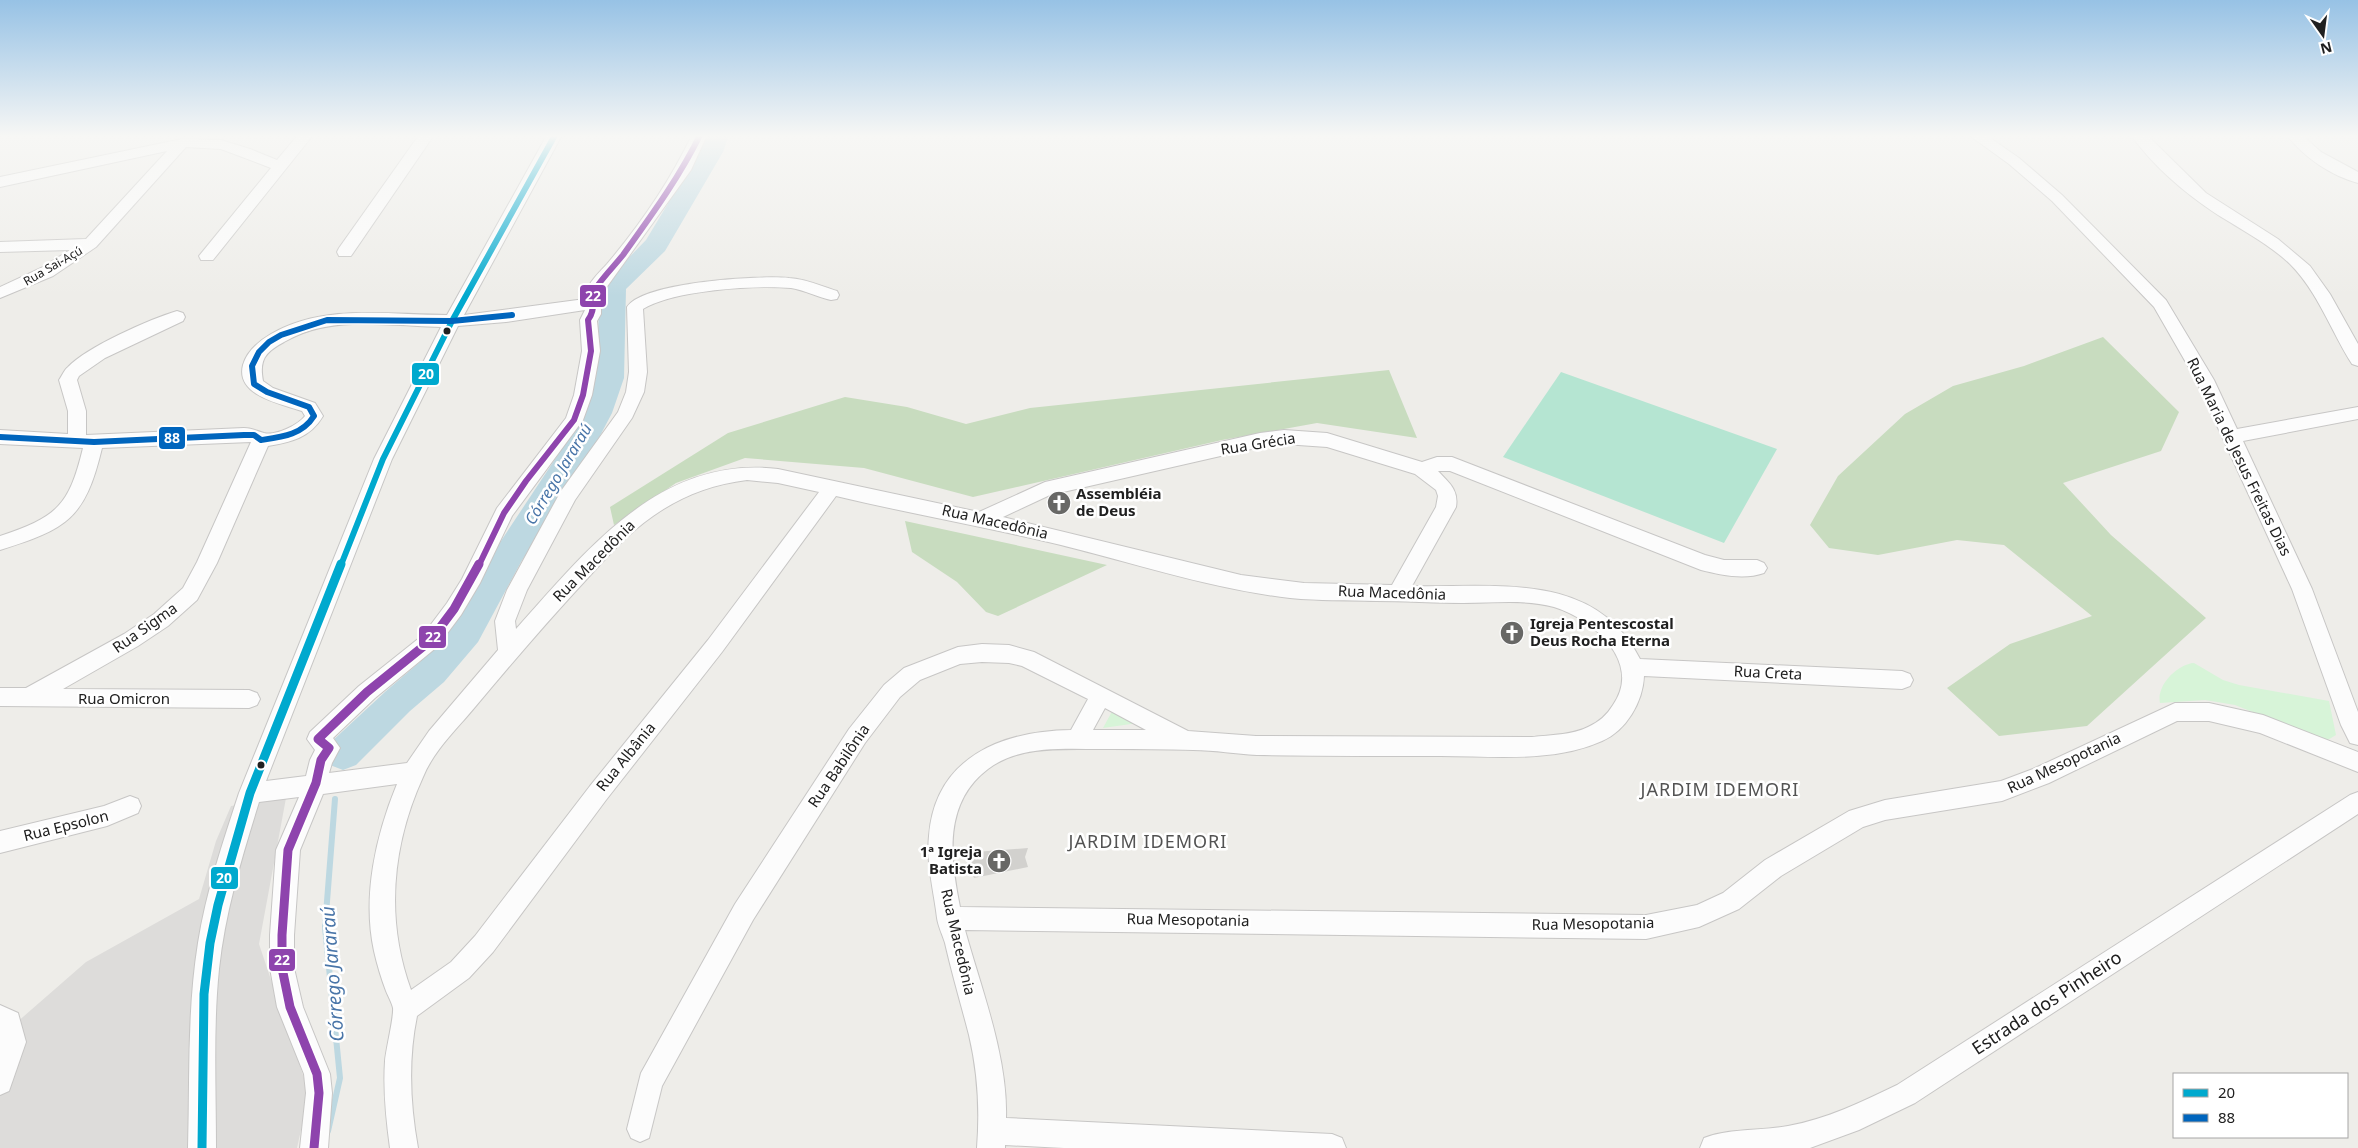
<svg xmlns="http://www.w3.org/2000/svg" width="2358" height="1148" viewBox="0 0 2358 1148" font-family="'Noto Sans',sans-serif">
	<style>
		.residential { fill: #dddcda }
		.forest { fill: #c8dcbf }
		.park { fill: #d7f4d8 }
		.pitch { fill: #b5e5d2 }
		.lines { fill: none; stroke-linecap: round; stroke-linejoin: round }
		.stream { stroke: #bdd8e1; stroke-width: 6 }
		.river { fill: #bdd8e1; fill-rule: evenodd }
		.building { fill: #d2d1ce }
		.street-casing { stroke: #c7c6c5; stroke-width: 2 }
		.street { fill: #fcfcfc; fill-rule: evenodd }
		.bus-1-far1-casing { stroke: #fff; stroke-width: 9 }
		.bus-1-casing { stroke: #fff; stroke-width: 12 }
		.bus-2-casing { stroke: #fff; stroke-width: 9 }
		.bus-3-far1-casing { stroke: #fff; stroke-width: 9 }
		.bus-3-casing { stroke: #fff; stroke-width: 12 }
		.bus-1-far1 { stroke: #00a9ce; stroke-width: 6 }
		.bus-1 { stroke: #00a9ce; stroke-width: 9 }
		.bus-2 { stroke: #0065bd; stroke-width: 6 }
		.bus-3-far1 { stroke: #8e44ad; stroke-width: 6 }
		.bus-3 { stroke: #8e44ad; stroke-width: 9 }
		.bus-dot { fill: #202020; stroke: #fff; stroke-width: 2 }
		.labels { text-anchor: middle; stroke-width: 5; stroke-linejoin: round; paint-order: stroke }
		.far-street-label { font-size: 12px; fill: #202020; stroke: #fff }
		.street-label { font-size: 15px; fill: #202020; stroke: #fff }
		.poi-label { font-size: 15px; font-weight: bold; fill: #202020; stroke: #fff; text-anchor: start }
		.water-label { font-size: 16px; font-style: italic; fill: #4975a8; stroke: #fff }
		.quarter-label { font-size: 18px; letter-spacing: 1px; fill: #535353; stroke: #fff }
		.near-street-label { font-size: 18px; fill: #202020; stroke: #fff }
		.near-water-label { font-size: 19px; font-style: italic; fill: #4975a8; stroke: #fff }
		.line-badge { stroke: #fff; stroke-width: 2 }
		.badge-label { font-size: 14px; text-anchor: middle; font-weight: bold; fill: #fff }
	</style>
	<rect width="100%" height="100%" fill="#eeede9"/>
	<path class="residential" d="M286,798L259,944L309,1093L297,1148H0V1037L86,962L199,899L216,841L231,806Z"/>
	<g class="forest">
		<path d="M2103,337L2179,412L2161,451L2063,483L2111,535L2206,618L2087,726L1999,736L1947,688L2010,644L2092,616L2004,545L1957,540L1878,555L1829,548L1810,525L1838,476L1905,414L1953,386L2024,366Z"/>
		<path d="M1389,370L1417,438L1317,423L1222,440L973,497L864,468L745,458L676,483L614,525L610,507L728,433L845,397L907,407L966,424L1030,408Z"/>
		<path d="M905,521L1107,565L998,616L986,612L957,582L912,552Z"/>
	</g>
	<g class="park">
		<path d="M2194,663L2223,680L2239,685L2329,701L2336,735L2326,741L2235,705L2205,700L2160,703C2156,686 2177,664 2194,663Z"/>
		<path d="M1115,706L1145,722L1103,728Z"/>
	</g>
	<path class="pitch" d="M1561,372L1777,449L1724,543L1503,457Z"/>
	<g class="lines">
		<path class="stream" d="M328,1131L340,1078L325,927L335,799"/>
		<path class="river" d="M705,135H729L723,152L665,251L626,289L624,378L612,413L592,451L521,562L478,642L444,682L410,711L356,765L343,770L330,765L325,754L330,743L386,691L420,662L454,622L499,544L569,438L582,413L596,378L600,287L646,240L699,152Z"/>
	</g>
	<path class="building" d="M1028,848L1025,857L1028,867L974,878L969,865L975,852Z"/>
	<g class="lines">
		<g class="street-casing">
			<g id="street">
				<path d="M298,135H313L213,260H201L199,256L271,168L221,149L186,147L96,247L53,276L0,298V287L41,268L70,250L0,252V242L86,239L167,151L0,187V177L182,139L221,140L250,149L277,160Z"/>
				<path d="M419,135H434L351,256H339L337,252L339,248Z"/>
				<path d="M547,135H562L464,315L585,299C585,285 599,273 607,264C640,225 670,181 692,135H707L691,170L601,295V314L597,321L600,351L592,395L583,420L512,516L480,583L461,615L437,647L375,698L333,738L340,748L332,763L329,773L407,763L429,731L498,650L495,621L507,590L561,491L618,412L626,392L629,372L627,307C643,282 759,275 789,278C806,279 821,286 837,291L839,295L837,299L831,300C818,297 804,290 791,288C755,285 674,290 643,309L647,372L644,392L632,418L575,500L527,590L515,621L516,629C587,550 660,455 778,469L979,512L1045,482L1260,433L1284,430L1327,433L1422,462L1437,457H1452L1705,555L1724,560H1757L1764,563L1767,568L1764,573C1744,580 1721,575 1701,570L1450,471H1438C1448,482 1459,489 1456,507L1412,586C1495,588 1595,570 1640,659L1902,671L1910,674L1913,680L1910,686L1902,689L1644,676C1643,702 1626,731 1602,741C1553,763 1494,756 1441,756C1380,756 1319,756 1257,755C1236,754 1215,750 1193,750C1166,749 1139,749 1112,749C1072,750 1022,743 988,769C943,803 950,858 960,907L1646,915L1697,905L1723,893L1765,860L1849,811L1885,800L2001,781L2033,769L2175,703H2209L2263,715L2358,752V772L2260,733L2209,721H2177L2049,783L2002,801L1885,820L1863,827L1781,876L1739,909L1699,927L1646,939L965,930C981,988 1008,1057 1006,1118L1332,1134L1342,1138L1346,1148H1064L1005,1145V1148H977C980,1109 978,1073 969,1035C961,1004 952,974 945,943C943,936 938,926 937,918C934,892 926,863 929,836C935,757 1002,731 1071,730L1088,699L1022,666L1009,663L982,662L960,664L920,680L900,697L865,743L753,920L662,1086L649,1138L640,1142L631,1138L627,1129L641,1073L735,904L849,729L884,685L904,668L958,647L982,644L1009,645L1034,652L1188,731L1256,736L1532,737C1550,735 1572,735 1588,727C1599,722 1607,715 1613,705C1643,662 1593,619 1554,607C1525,599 1493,603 1463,603C1434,603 1405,601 1376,601C1348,600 1319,601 1290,598C1212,589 1137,564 1061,545C987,527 911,514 836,496L722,652L606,800L493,952L469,978L417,1016C408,1060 410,1104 418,1148H390C386,1119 383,1090 385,1061C386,1049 394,1017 393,1008C392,1003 388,996 386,991C381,978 377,964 374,951C362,896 376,835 397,784L323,794L300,850L294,935V968L303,1007L330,1074L332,1093L328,1148H300L306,1093L304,1074L277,1007L270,968V935L276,850L299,797L259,802C242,857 225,912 219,969C213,1028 216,1088 216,1148H188C190,1080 187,1011 198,943C206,892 223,842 239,793L374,459L441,327C388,326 332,314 284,342C265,352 259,360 263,381L273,388L315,403L323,416C310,438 291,442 268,446L217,563L197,600L168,626L138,646L63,689L249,690L257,693L260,699L257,705L249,708L0,706V688H26L124,634L154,614L183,588L197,562L251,442L102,448C85,519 67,529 0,550V536C57,517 69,506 83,448L0,444V430L68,434V411L59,380C62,376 64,370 68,367C87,347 150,319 177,311L183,313L185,317L183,321L105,358L79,376L77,380L86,411V435L244,428C252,428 257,431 264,433C276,436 298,425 305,416L302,411C282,404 235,396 243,365C247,351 259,341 271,334C326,303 387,315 447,315ZM585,310L580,320L582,351L574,395L566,418L497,508L462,579L447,603L423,635L359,686L310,732L307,739L315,750L310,760L306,776L266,781L392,459L458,326L506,322ZM1284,444L1327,447L1415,474L1436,490L1438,496L1436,507L1392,585L1304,583L1241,575L1003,517L1050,495L1260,447ZM747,480L778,483L819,492L708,640L590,786L475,936L451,962L411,990C385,919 392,845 423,777C434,750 457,729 475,707C511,664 547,622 585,581C606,558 627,534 653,516C681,496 713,484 747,480ZM1105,708L1146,730H1093Z"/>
				<path d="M1969,135H1986L2019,158L2062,195L2166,300L2214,380L2237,429L2358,407V419L2243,441L2312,589L2358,712V745L2350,743L2341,725L2292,589L2196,380L2154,307L2052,201L2009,164Z"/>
				<path d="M2131,135H2147L2206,193L2278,239L2310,266L2330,294L2358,344V366L2352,364C2331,331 2318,292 2290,264C2269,244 2242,230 2218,215C2186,194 2153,166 2131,135Z"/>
				<path d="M2287,135H2302L2321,152L2358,172V183C2332,176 2303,157 2287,135Z"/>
				<path d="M2358,792V814L1915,1103L1859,1130L1810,1148H1700L1704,1138C1730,1128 1761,1131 1788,1126C1827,1119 1862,1102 1897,1085L2350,795Z"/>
				<path d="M130,796L138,799L141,806L138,813L107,826L0,853V831L104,806Z"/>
				<path d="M0,1005L18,1013L26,1042L9,1091L0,1095Z"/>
			</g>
		</g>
		<use href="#street" class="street"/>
		<g class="bus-1-far1-casing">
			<path id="bus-1-far1" d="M341,565L383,459L452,321L555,135"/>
		</g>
		<g class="bus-1-casing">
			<path id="bus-1" d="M202,1148L204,994L210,943L218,905L250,793L341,564"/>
		</g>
		<g class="bus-2-casing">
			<path id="bus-2" d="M0,437L94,442L244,435H254L261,440C282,437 302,435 314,416L309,407L267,392L254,384L252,366L259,352L269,342L281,335L327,320L452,321L512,315"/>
		</g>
		<g class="bus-3-far1-casing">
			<path id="bus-3-far1" d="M479,565L504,513L526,481L574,420L583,395L591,351L588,320C597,309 590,296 598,285C606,274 615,265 623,255C651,216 679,178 700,135"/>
		</g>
		<g class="bus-3-casing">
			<path id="bus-3" d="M314,1148L319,1093L317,1074L290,1007L282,968V935L288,850L316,783L321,760L329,748L318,739L367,692L430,641L454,609L479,564"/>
		</g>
		<use href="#bus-1-far1" class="bus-1-far1"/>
		<use href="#bus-1" class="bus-1"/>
		<use href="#bus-2" class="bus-2"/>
		<use href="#bus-3-far1" class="bus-3-far1"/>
		<use href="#bus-3" class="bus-3"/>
	</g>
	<linearGradient id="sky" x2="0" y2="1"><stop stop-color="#97c2e5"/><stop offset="0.46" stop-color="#f7f7f5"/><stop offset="1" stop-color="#f7f7f5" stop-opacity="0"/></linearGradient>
	<rect width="2358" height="296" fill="url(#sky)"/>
	<defs>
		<g id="church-disc" transform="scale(1.25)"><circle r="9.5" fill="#686866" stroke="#fff"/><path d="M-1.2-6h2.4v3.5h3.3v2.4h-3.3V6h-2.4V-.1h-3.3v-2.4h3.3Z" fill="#fff"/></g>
	</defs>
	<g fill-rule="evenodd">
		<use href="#church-disc" x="1059" y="503"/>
		<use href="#church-disc" x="1512" y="633"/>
		<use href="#church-disc" x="999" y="861"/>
	</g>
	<g class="bus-dot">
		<circle cx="447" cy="331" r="4.5"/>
		<circle cx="261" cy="765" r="4.5"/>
	</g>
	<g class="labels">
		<g class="far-street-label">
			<text transform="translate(53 266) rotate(-30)" y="4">Rua Sai-Açú</text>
		</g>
		<g class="street-label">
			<text transform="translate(1258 444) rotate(-9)" y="5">Rua Grécia</text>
			<text transform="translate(2239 457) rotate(64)" y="5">Rua Maria de Jesus Freitas Dias</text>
			<text transform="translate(995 522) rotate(13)" y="5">Rua Macedônia</text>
			<text transform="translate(594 561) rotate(-45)" y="5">Rua Macedônia</text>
			<text transform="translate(1392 593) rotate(2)" y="5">Rua Macedônia</text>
			<text transform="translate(145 628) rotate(-35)" y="5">Rua Sigma</text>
			<text transform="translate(1768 673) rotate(3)" y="5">Rua Creta</text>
			<text x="124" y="704">Rua Omicron</text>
			<text transform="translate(626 757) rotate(-51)" y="5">Rua Albânia</text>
			<text transform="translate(2064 763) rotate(-25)" y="5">Rua Mesopotania</text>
			<text transform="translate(839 766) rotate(-56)" y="5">Rua Babilônia</text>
			<text transform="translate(66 826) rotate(-14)" y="5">Rua Epsolon</text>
			<text transform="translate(1188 920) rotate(1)" y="5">Rua Mesopotania</text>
			<text transform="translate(1593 924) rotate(-1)" y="5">Rua Mesopotania</text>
			<text transform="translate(958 942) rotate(77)" y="5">Rua Macedônia</text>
		</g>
		<g class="poi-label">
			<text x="1076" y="499">Assembléia<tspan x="1076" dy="17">de Deus</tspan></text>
			<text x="1530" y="629">Igreja Pentescostal<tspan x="1530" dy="17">Deus Rocha Eterna</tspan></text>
			<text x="982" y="857" text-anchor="end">1ª Igreja<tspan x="982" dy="17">Batista</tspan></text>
		</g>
		<g class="water-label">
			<text transform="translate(558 474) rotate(-59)" y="6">Córrego Jararaú</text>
		</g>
		<g class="quarter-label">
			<text x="1720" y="796">JARDIM IDEMORI</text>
			<text x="1148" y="848">JARDIM IDEMORI</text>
		</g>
		<g class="near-street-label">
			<text transform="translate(2047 1003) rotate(-33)" y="6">Estrada dos Pinheiro</text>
		</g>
		<g class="near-water-label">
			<text transform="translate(332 974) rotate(-94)" y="7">Córrego Jararaú</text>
		</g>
	</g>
	<g class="line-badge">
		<rect x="579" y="284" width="28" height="24" rx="5" fill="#8e44ad"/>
		<rect x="411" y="362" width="29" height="24" rx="5" fill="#00a9ce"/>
		<rect x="158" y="426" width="28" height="24" rx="5" fill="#0065bd"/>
		<rect x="418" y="625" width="29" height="24" rx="5" fill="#8e44ad"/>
		<rect x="210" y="866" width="29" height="24" rx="5" fill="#00a9ce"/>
		<rect x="268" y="948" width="28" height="24" rx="5" fill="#8e44ad"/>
	</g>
	<g class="badge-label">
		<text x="593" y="301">22</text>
		<text x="426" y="379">20</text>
		<text x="172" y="443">88</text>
		<text x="433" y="642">22</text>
		<text x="224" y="883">20</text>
		<text x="282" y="965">22</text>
	</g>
	<rect x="2173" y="1073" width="175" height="65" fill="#ffffff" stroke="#a6a6a6"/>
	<rect x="2183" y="1089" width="25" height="8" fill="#00a9ce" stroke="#a6a6a6"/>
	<text x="2218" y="1098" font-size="15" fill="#202020">20</text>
	<rect x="2183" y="1114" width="25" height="8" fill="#0065bd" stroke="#a6a6a6"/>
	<text x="2218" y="1123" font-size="15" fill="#202020">88</text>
	<g transform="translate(2323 35) rotate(166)" stroke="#ffffff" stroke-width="4" paint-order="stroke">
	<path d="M0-4L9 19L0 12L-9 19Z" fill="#202020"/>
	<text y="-8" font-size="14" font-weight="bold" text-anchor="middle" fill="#202020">N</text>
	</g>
</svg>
